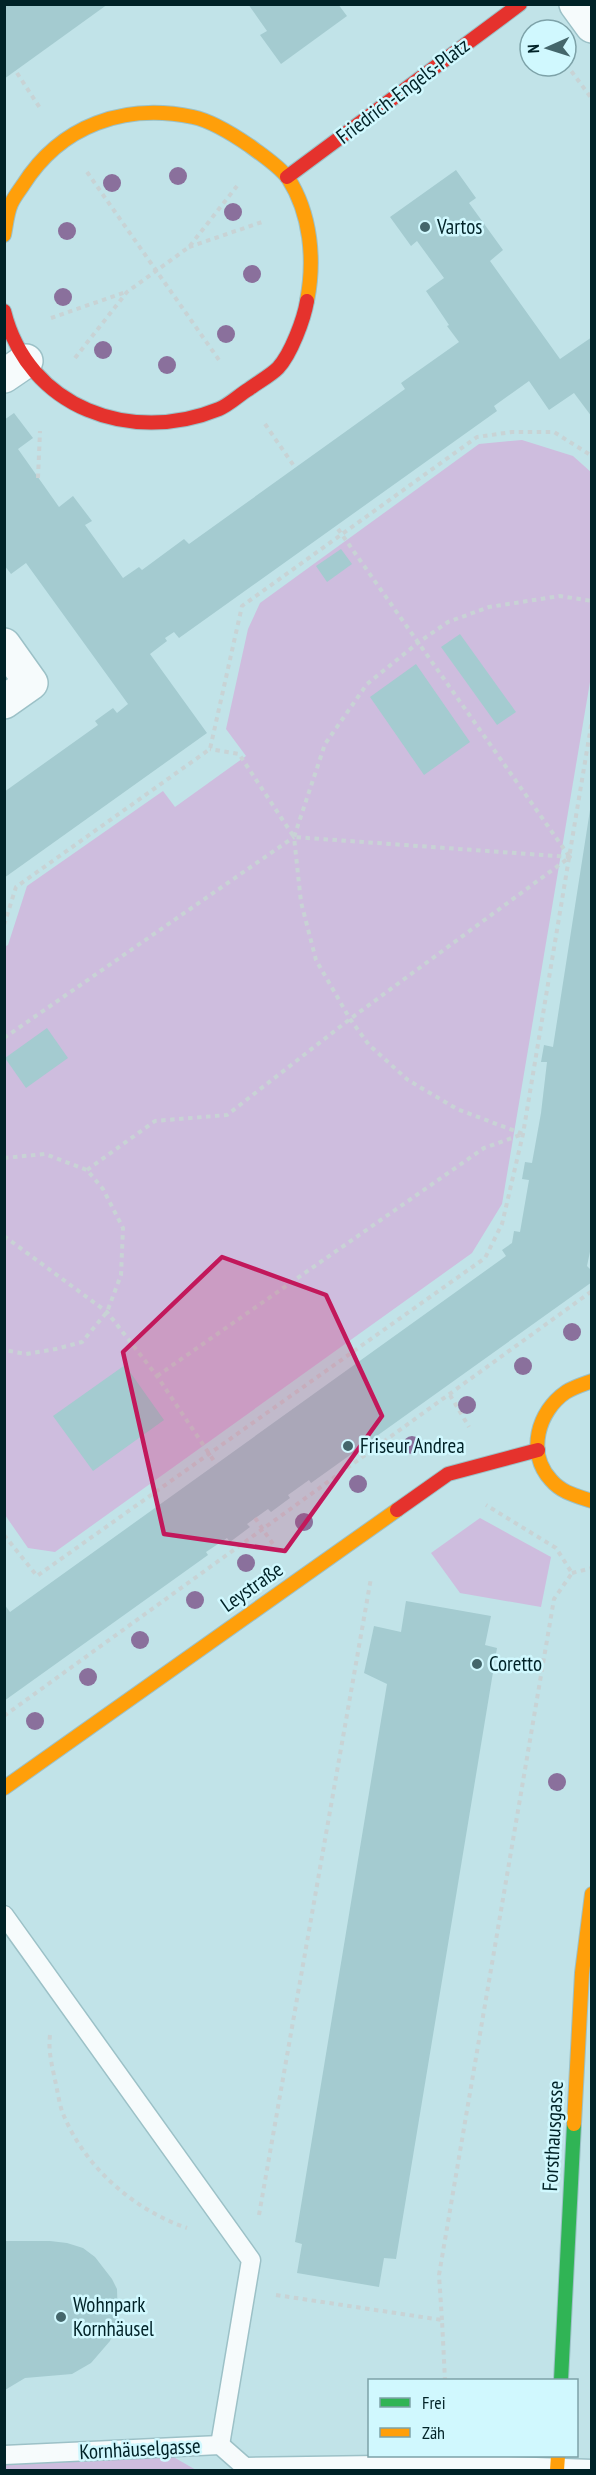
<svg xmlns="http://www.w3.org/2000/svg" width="596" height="2475" viewBox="0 0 596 2475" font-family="'PT Sans Narrow',sans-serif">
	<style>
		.green { fill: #cebdde }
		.building { fill: #a4cbd0 }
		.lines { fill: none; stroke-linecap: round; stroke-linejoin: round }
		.lane-casing { stroke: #9cc1c7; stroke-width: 21 }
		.street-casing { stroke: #9cc1c7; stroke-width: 36 }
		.fast-casing { stroke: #9cc1c7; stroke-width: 16 }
		.slow-casing { stroke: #9cc1c7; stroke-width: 16 }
		.jam-casing { stroke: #9cc1c7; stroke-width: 16 }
		.path { stroke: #c8d3d5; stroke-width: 4; stroke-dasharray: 4.5 4.5; stroke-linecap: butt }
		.lane { stroke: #f6fbfc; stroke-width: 18 }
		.street { stroke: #f6fbfc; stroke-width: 33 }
		.fast { stroke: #30b455; stroke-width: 14 }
		.slow { stroke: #ff9f0a; stroke-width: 14 }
		.jam { stroke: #e5322d; stroke-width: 14 }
		.tree { fill: #8a709c }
		.marked { fill: #c2185b; fill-opacity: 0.2; stroke: #c2185b; stroke-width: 4.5; stroke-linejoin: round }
		.poi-dot { fill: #44666b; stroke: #d0f8fe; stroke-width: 2 }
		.labels { text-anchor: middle; stroke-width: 5; stroke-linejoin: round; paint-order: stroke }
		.street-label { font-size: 21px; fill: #002227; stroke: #d0f8fe }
		.poi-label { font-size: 21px; fill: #002227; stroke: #d0f8fe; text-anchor: start }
	</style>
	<rect width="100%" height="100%" fill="#c1e3e8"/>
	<g class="green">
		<path d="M522,440L573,456L592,473L591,676L502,1204L472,1253L55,1552L28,1548L5,1515L4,947L8,945L27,886L163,791L175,807L246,756L226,729L248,629L260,603L479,444Z"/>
		<path d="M480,1518L551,1557L541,1607L460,1593L431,1553Z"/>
		<path d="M170,2455L196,2470H5V2465Z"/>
	</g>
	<g class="building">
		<path d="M4,4H108L4,79Z"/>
		<path d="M248,4H338L347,16L281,64L260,35L267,31Z"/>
		<path d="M456,170L476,198L469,203L503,250L490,261L560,359L592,337V417L574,393L549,410L529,381L494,406L497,411L179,638L174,632L165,638L167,641L150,654L207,733L4,878V792L98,725L95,721L113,708L117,713L128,704L26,563L11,574L4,565V420L14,413L33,438L18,449L59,507L73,496L92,521L85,525L123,578L139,567L142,570L184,539L189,544L405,389L401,383L459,342L447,326L449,325L426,291L444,278L417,241L411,246L390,217Z"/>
		<path d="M341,549L352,564L327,582L316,566Z"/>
		<path d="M460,634L516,712L497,725L441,647Z"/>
		<path d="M416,664L470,742L424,775L370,697Z"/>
		<path d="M590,810L592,1242L587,1266L592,1271V1282L311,1483L309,1480L288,1495L290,1498L271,1512L268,1509L247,1524L250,1527L230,1542L227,1538L206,1552L208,1555L4,1701V1604L10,1612L506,1256L502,1250L512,1243L514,1231L520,1232L529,1180L522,1179L525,1162L532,1163L541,1113L547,1062H541L544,1045L553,1047Z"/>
		<path d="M47,1028L68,1058L26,1088L5,1058Z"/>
		<path d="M125,1365L164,1420L93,1471L53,1416Z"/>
		<path d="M406,1601L491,1616L485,1645L497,1648L396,2259L384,2258L379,2287L297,2273L302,2244L295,2242L387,1684L364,1673L374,1626L401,1632Z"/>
		<path d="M5,2241H50L67,2243L83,2248L95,2257L112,2279L117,2289L118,2322L110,2341L91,2363L72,2374L25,2378L5,2390Z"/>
	</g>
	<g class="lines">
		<g class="lane-casing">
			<g id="lane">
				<path d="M4,1915L251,2260L220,2445"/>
				<path d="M4,2455L220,2445L245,2467L450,2464L592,2469"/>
			</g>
		</g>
		<g class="street-casing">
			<g id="street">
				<path d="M576,4L592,26"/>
				<path d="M4,376L26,361"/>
				<path d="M4,645L31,683L4,702"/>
			</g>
		</g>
		<g class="fast-casing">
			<path id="fast" d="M561,2380L574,2124"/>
		</g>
		<g class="slow-casing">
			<g id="slow">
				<path d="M4,235C6,225 7,213 11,204C14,197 19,191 23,185C61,125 124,103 193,117C212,121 234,135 250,146C262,155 279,166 288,178C311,214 315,260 307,301"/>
				<path d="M592,1381C584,1384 574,1387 566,1392C538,1411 526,1453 551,1480C562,1493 577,1496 592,1501"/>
				<path d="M4,1788L397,1510"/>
				<path d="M574,2124L582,1973L592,1894"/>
				<path d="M557,2470L558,2456"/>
			</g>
		</g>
		<g class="jam-casing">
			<g id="jam">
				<path d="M287,177L520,4"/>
				<path d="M4,311C28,408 131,445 219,409C229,405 239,395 249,389C258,382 270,376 278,368C291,354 304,319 307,301"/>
				<path d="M397,1510L448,1474L538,1450"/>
			</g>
		</g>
		<g class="path">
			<path d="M566,64L592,99"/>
			<path d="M17,73L40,108"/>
			<path d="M87,172L219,360"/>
			<path d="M189,247L265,221"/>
			<path d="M51,318L126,292"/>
			<path d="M75,358L127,292L189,247L237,186"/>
			<path d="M265,424L294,466"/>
			<path d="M38,478L40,431"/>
			<path d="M338,529L569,856"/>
			<path d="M4,925L16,887L210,749L242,606L477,437L512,432H554L592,456"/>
			<path d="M4,1038L294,837"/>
			<path d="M4,1158L45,1154L87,1170L103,1189L123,1228L121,1275L107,1312L82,1342L56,1349L26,1354L4,1350"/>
			<path d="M87,1170L155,1121L227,1115L350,1019L570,857L294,837L239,754L210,749"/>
			<path d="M4,1236L107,1312L157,1376L216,1464"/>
			<path d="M157,1376L484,1148L523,1134L457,1109L408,1080L369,1045L350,1019L316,960L301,902L294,837L325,744L367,684L419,642L448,622L489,607L560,596L592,601"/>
			<path d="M450,1395L469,1427"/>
			<path d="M255,1518L275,1547"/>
			<path d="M4,1535L37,1576L485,1258L502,1224L523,1134L592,720"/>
			<path d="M572,1573L592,1568"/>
			<path d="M4,1716L592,1291"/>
			<path d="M50,2035C48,2051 52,2065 55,2080C58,2092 59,2105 64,2116C86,2168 134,2210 187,2228"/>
			<path d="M259,2215L371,1578"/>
			<path d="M276,2295L442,2320L445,2380"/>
			<path d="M442,2320L439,2275L554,1599L572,1573L556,1548L486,1505"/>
		</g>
		<use href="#lane" class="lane"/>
		<use href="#street" class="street"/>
		<use href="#fast" class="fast"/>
		<use href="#slow" class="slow"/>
		<use href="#jam" class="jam"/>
	</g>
	<g class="tree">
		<circle cx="178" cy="176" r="9"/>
		<circle cx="112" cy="183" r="9"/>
		<circle cx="233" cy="212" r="9"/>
		<circle cx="67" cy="231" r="9"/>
		<circle cx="252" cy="274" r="9"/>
		<circle cx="63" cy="297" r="9"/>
		<circle cx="226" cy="334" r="9"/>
		<circle cx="103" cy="350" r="9"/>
		<circle cx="167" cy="365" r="9"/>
		<circle cx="572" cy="1332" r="9"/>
		<circle cx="523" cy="1366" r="9"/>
		<circle cx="467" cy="1405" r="9"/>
		<circle cx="412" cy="1445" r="9"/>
		<circle cx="358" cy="1484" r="9"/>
		<circle cx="304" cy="1522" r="9"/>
		<circle cx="246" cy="1563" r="9"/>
		<circle cx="195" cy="1600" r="9"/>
		<circle cx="140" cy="1640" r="9"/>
		<circle cx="88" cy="1677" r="9"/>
		<circle cx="35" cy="1721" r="9"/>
		<circle cx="557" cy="1782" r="9"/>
	</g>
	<path class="marked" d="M222,1257L326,1295L382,1416L285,1551L164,1534L123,1352Z"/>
	<g class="poi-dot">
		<circle cx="425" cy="227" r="6"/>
		<circle cx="348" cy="1446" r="6"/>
		<circle cx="477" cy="1664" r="6"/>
		<circle cx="61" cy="2317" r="6"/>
	</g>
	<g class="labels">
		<g class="street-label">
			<text transform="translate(403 91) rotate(-37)" y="7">Friedrich-Engels-Platz</text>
			<text transform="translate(252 1587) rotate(-35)" y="7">Leystraße</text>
			<text transform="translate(553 2136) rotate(-87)" y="7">Forsthausgasse</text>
			<text transform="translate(140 2449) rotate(-3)" y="7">Kornhäuselgasse</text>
		</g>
		<g class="poi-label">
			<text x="437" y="234">Vartos</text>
			<text x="360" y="1453">Friseur Andrea</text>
			<text x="489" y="1671">Coretto</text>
			<text x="73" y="2312">Wohnpark<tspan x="73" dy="24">Kornhäusel</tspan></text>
		</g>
	</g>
	<rect width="596" height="2475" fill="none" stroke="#002227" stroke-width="12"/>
	<rect x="368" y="2379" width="210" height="78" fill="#d0f8fe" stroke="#7da2a8" stroke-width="1.5"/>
	<rect x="380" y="2398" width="30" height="9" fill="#30b455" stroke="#7da2a8" stroke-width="1.5"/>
	<text x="422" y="2409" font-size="18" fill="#002227">Frei</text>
	<rect x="380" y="2428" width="30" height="9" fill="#ff9f0a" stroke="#7da2a8" stroke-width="1.5"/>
	<text x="422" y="2439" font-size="18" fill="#002227">Zäh</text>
	<g transform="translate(548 48) rotate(267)"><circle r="28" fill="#d0f8fe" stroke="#7da2a8" stroke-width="1.5"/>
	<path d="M0-4.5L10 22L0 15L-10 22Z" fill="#44666b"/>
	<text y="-9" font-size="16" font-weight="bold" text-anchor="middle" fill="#002227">N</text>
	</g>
</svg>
